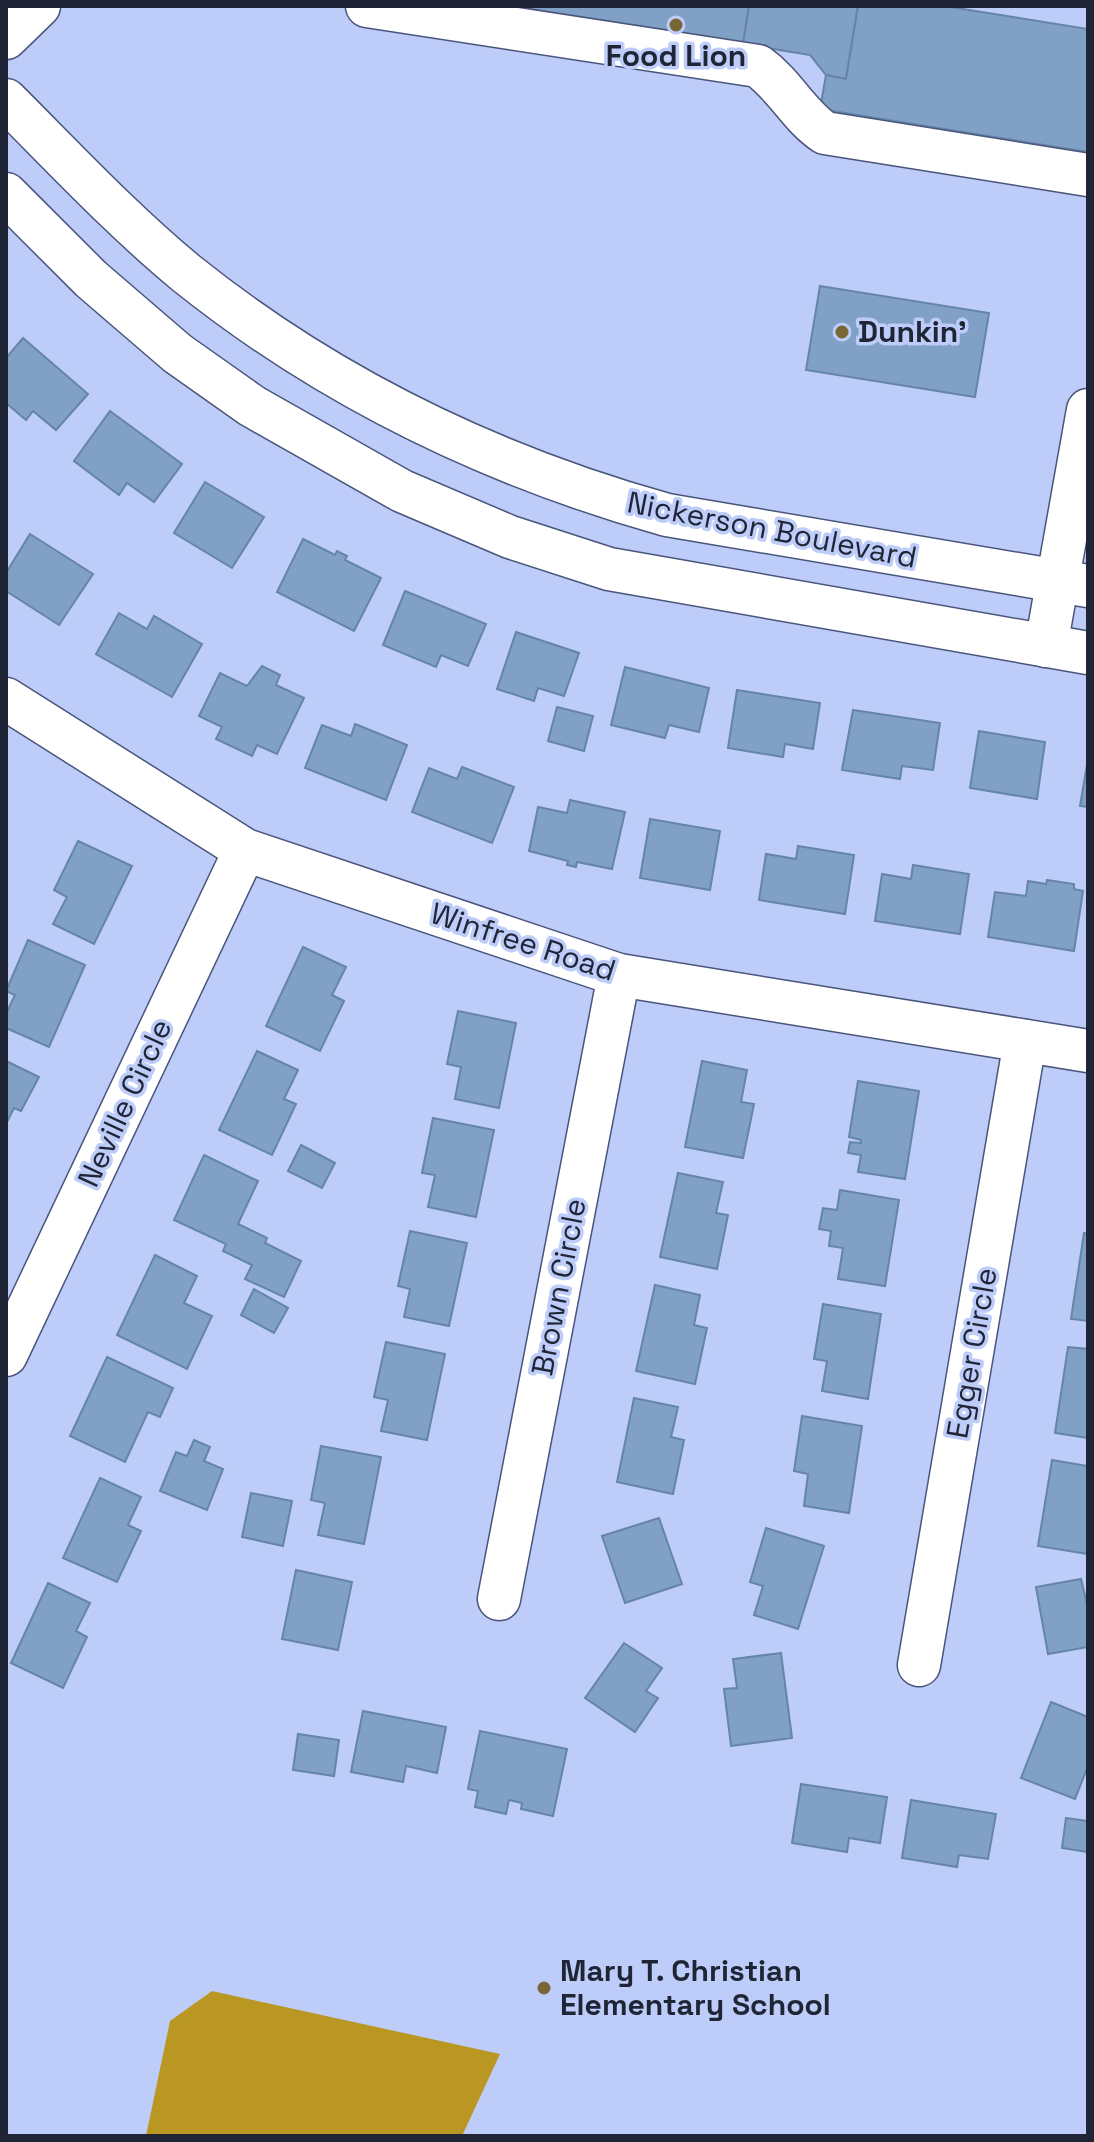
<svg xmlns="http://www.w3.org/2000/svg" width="1094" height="2142" viewBox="0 0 1094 2142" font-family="'Space Grotesk',sans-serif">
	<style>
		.green { fill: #ba9722 }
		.building { fill: #80a1c5; stroke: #6585a8; stroke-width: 2 }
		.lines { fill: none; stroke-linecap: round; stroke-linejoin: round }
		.minor-casing { stroke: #49557b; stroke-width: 45 }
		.minor { stroke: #fff; stroke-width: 42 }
		.poi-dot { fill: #786735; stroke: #bdccf8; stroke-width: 3 }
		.labels { text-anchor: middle; stroke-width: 7; stroke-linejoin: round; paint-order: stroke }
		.poi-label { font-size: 30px; font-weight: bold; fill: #1f2535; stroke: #bdccf8; text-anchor: start }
		.street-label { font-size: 30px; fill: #1f2535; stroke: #bdccf8 }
	</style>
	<rect width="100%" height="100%" fill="#bdccf8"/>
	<path class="green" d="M212,1991L500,2054L462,2136H146L170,2021Z"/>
	<g class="building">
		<path d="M489,6H749L743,44Z"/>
		<path d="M749,6H858L846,79L826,75L810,55L743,44Z"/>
		<path d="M858,6H944L1088,29V152L820,109L826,75L846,79Z"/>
		<path d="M820,286L989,313L975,397L806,370Z"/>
		<path d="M23,338L88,394L56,430L33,411L26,420L6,403V358Z"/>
		<path d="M110,411L182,464L154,502L127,483L119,495L74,461Z"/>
		<path d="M205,482L264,517L232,568L174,533Z"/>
		<path d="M30,534L93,574L59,625L6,591V573Z"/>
		<path d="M303,539L335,555L337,551L347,556L345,560L381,578L354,631L277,592Z"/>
		<path d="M405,591L486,624L468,666L441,655L436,667L383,645Z"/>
		<path d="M119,613L147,629L154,616L202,644L172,697L96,654Z"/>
		<path d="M516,632L579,653L564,696L538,688L534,701L497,689Z"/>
		<path d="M262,666L280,675L276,685L304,698L277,754L257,745L252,756L216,739L222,727L199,716L220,673L247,686Z"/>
		<path d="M625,667L709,688L699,732L669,725L665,738L611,725Z"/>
		<path d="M737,690L820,703L813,749L785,744L783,757L728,748Z"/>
		<path d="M557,707L593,716L584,751L548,741Z"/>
		<path d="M853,710L940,723L933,770L902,766L900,779L842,770Z"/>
		<path d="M355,724L407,745L386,800L305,768L322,725L351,736Z"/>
		<path d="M979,731L1045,742L1037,799L970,788Z"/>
		<path d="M1088,759V807L1080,806Z"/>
		<path d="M462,767L514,787L492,843L412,812L429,768L457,779Z"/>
		<path d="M570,800L625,812L612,869L577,862L576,867L567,865L568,861L529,851L538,807L567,813Z"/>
		<path d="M650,819L720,831L710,890L640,878Z"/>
		<path d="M78,841L132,866L94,944L53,924L67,897L54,890Z"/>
		<path d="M798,846L854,855L845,914L759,900L766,854L796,859Z"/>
		<path d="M913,865L969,874L960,934L875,921L882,874L911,879Z"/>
		<path d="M1047,880L1074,884V889L1083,891L1074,951L988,937L995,892L1026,896L1028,881L1046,884Z"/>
		<path d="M28,940L85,965L49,1047L6,1028V1014L15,995L6,991Z"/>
		<path d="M303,947L346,967L332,995L344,1001L320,1051L266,1026Z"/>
		<path d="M458,1011L516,1023L499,1108L455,1099L461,1067L447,1064Z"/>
		<path d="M257,1051L298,1070L284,1099L296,1104L272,1155L219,1130Z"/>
		<path d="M6,1061L39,1077L21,1111L14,1108L6,1124Z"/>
		<path d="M702,1061L747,1070L741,1102L754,1104L743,1158L685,1147Z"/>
		<path d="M858,1081L919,1091L905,1179L858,1172L861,1155L848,1153L850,1142L861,1143V1140L849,1137Z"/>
		<path d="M433,1118L494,1130L476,1217L428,1207L435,1175L422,1173Z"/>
		<path d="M301,1145L335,1163L322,1188L288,1171Z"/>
		<path d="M204,1155L258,1181L238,1224L267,1238L265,1243L301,1261L284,1297L245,1279L252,1265L223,1251L226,1244L174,1220Z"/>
		<path d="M678,1173L723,1182L716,1213L728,1215L717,1269L660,1257Z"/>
		<path d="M840,1190L899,1200L885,1286L838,1279L843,1248L829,1246L831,1231L819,1229L823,1208L837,1210Z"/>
		<path d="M410,1231L467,1243L449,1326L404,1317L410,1289L398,1286Z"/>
		<path d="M1084,1233L1088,1234V1321L1071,1319Z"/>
		<path d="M155,1255L197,1276L184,1303L212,1316L187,1369L117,1335Z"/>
		<path d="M655,1285L700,1295L694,1325L707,1328L695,1384L636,1371Z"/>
		<path d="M254,1289L288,1308L274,1333L241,1315Z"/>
		<path d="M823,1304L881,1314L868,1399L822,1391L827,1361L814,1359Z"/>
		<path d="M386,1342L445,1354L427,1440L381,1431L388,1400L374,1397Z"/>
		<path d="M1068,1347L1088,1349V1438L1055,1433Z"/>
		<path d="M107,1357L173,1388L160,1417L148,1412L125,1462L70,1436Z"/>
		<path d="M634,1398L678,1407L671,1437L684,1440L673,1494L617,1482Z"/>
		<path d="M802,1416L862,1426L849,1513L804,1506L808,1474L794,1471Z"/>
		<path d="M194,1440L210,1447L204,1461L223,1469L207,1510L160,1491L176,1452L187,1456Z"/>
		<path d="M321,1446L381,1457L364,1544L318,1535L325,1503L311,1500Z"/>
		<path d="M1052,1460L1088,1466V1554L1038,1546Z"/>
		<path d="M100,1478L141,1497L128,1525L141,1531L117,1582L63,1558Z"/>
		<path d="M251,1493L292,1501L283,1546L242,1537Z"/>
		<path d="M659,1518L682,1584L625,1603L602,1536Z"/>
		<path d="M766,1528L824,1546L798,1629L754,1615L763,1586L750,1582Z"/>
		<path d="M296,1570L352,1582L338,1650L282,1639Z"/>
		<path d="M1081,1579L1088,1608V1647L1048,1654L1036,1587Z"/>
		<path d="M48,1583L90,1603L76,1631L87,1637L63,1688L11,1663Z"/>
		<path d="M624,1643L662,1668L646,1691L658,1698L635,1732L585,1698Z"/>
		<path d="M781,1653L792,1738L731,1746L724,1689L737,1688L733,1659Z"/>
		<path d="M1051,1702L1088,1717V1766L1075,1799L1021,1778Z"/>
		<path d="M363,1711L446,1727L437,1773L406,1766L403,1782L351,1772Z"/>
		<path d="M480,1731L567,1749L553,1816L521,1809L522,1803L509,1800L506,1814L475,1807L478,1791L468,1789Z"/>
		<path d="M298,1734L339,1740L334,1776L293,1770Z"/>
		<path d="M801,1784L887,1797L880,1843L849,1838L847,1852L792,1843Z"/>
		<path d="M911,1800L996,1814L988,1859L959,1855L957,1867L902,1858Z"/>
		<path d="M1066,1818L1088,1821V1852L1062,1848Z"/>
	</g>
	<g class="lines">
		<g class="minor-casing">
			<g id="minor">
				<path d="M367,6L758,66C785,85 798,115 825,133L1088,175"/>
				<path d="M6,38L39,6"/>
				<path d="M6,100C65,159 122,220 186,273C328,387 492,466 667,515L1088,586"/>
				<path d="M6,194L91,279L177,353L252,406L402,491L510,537L609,569L1088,653"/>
				<path d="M1046,646L1088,410"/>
				<path d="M6,699L245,850L619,975L1088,1051"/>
				<path d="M6,1355L245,850"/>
				<path d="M499,1599L619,975"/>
				<path d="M919,1665L1025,1041"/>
			</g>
		</g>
		<use href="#minor" class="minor"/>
	</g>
	<g class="poi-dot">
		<circle cx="676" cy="25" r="8"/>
		<circle cx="842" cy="332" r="8"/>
		<circle cx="544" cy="1988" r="8"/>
	</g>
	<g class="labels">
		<g class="poi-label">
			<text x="676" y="66" text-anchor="middle">Food Lion</text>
			<text x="858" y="342">Dunkin'</text>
			<text x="560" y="1981">Mary T. Christian<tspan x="560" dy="34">Elementary School</tspan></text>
		</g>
		<g class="street-label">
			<text transform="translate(772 530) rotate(11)" y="10">Nickerson Boulevard</text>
			<text transform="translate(523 942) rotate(18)" y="10">Winfree Road</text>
			<text transform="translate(125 1103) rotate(-65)" y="10">Neville Circle</text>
			<text transform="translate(559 1287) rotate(-79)" y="10">Brown Circle</text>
			<text transform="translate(972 1353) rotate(-80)" y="10">Egger Circle</text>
		</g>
	</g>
	<rect width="1094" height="2142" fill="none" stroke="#1f2535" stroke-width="16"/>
</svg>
